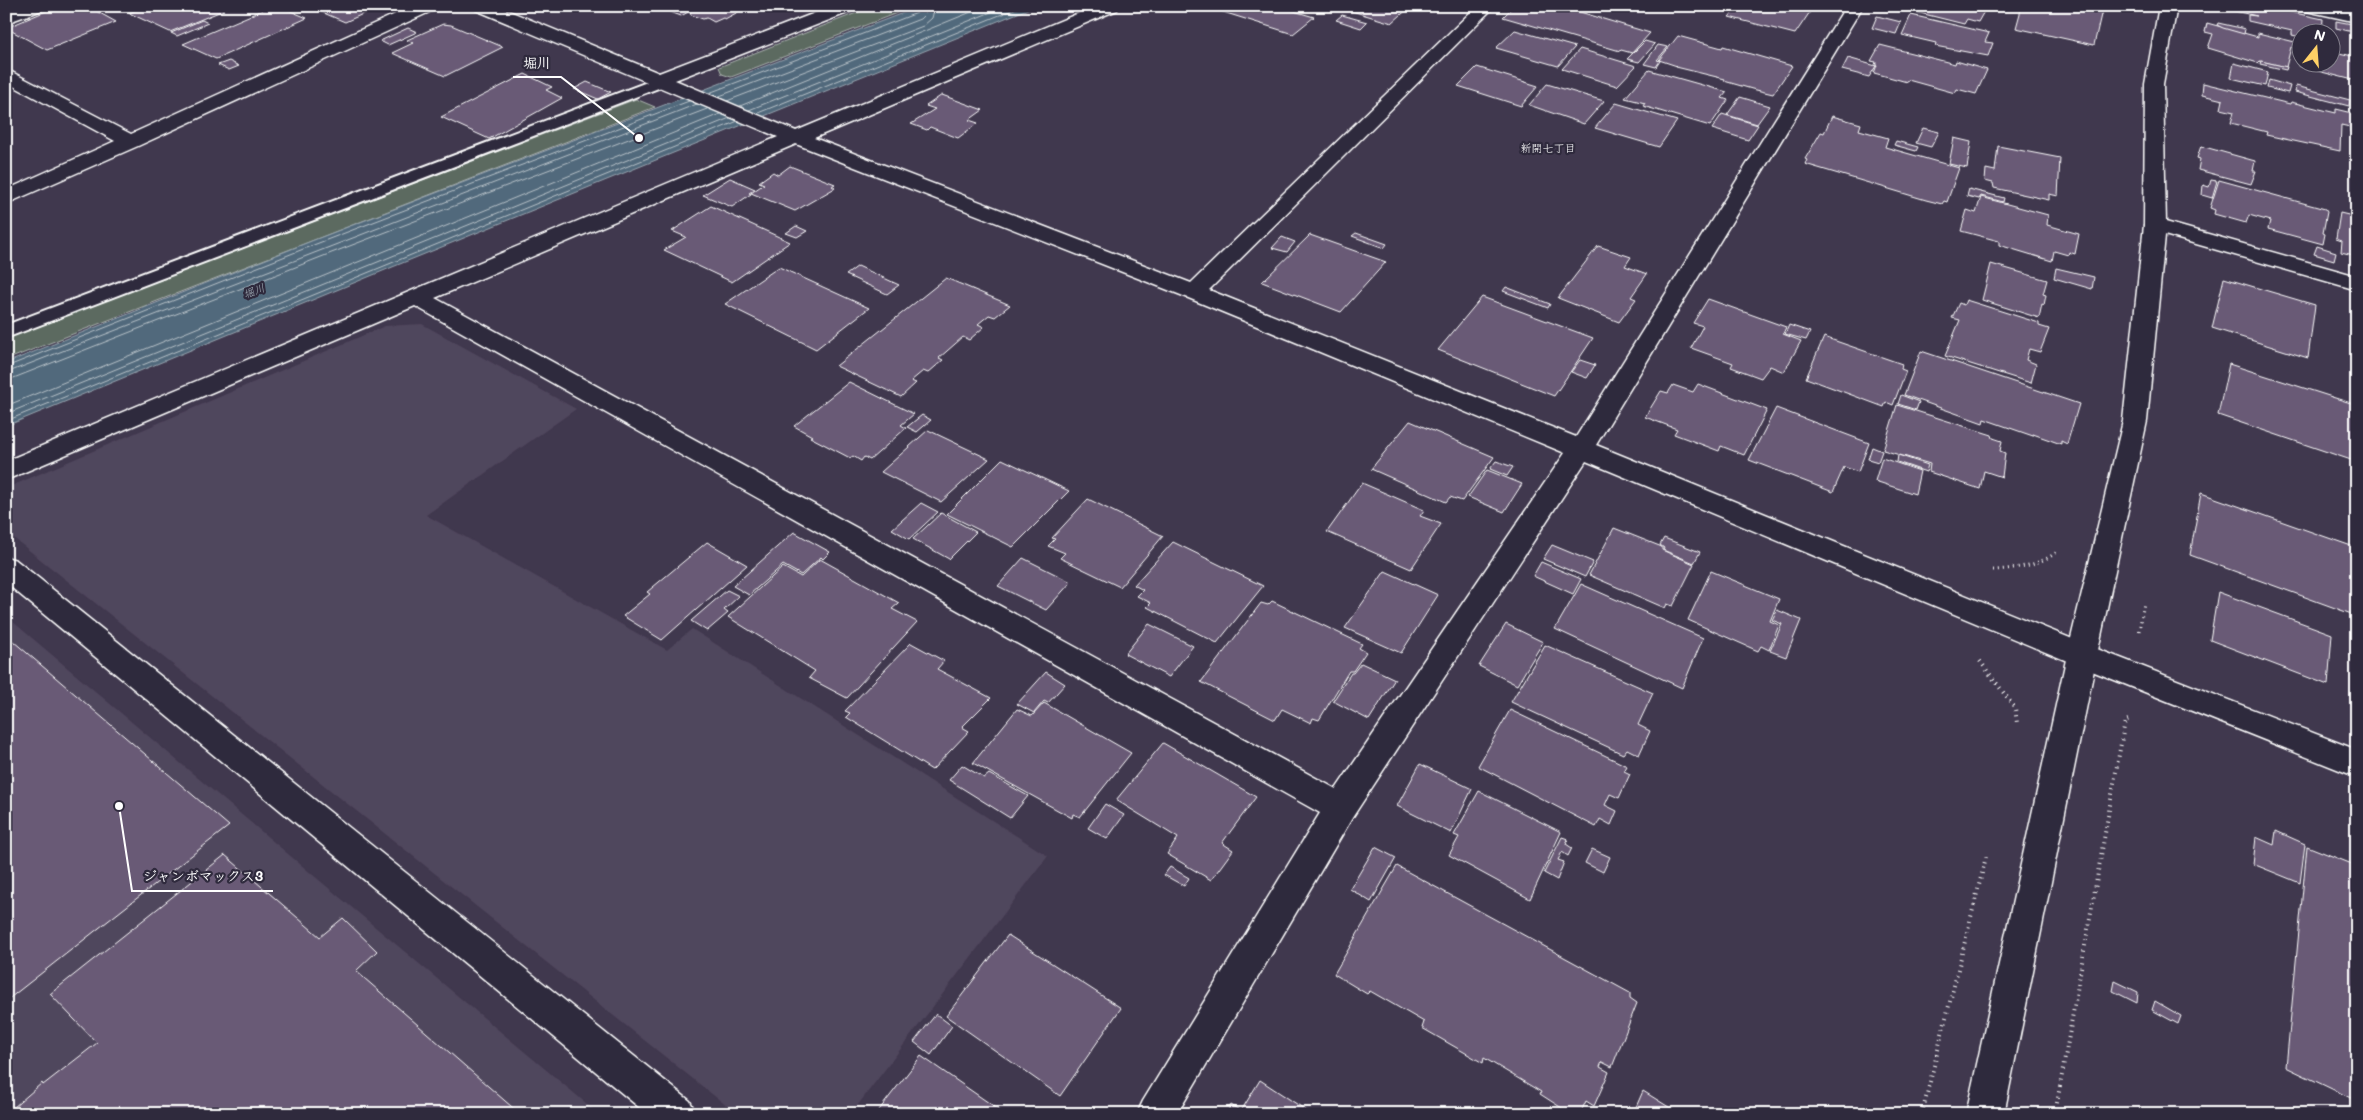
<svg xmlns="http://www.w3.org/2000/svg" width="2363" height="1120" viewBox="0 0 2363 1120" font-family="Mali,'Klee One',sans-serif">
	<style>
		.built { fill: #50465d }
		.green { fill: #5b6b61; stroke: #adb5b0 }
		.water { fill: #51697b; stroke: #97a5b0 }
		.lines { fill: none; stroke-linecap: round; stroke-linejoin: round }
		.shore { stroke: #b9c3ca; stroke-width: 1 }
		.building { fill: #695a76; stroke: #fff }
		.service-casing { stroke: #fff; stroke-width: 4 }
		.minor-casing { stroke: #fff; stroke-width: 3 }
		.tertiary-casing { stroke: #fff; stroke-width: 3 }
		.path-far1 { stroke: #fff; stroke-width: 3; stroke-dasharray: 1 4; stroke-linecap: butt }
		.path { stroke: #fff; stroke-width: 4; stroke-dasharray: 1 4.5; stroke-linecap: butt }
		.service { fill: #2f2a3d; fill-rule: evenodd }
		.minor { fill: #2f2a3d; fill-rule: evenodd }
		.tertiary { fill: #2f2a3d; fill-rule: evenodd }
		.labels { text-anchor: middle; stroke-width: 4.5; stroke-linejoin: round; paint-order: stroke }
		.far-neighbourhood-label { font-size: 11px; fill: #fff; stroke: #2f2a3d }
		.far-water-label { font-size: 11px; font-style: italic; fill: #a8b4bd; stroke: #2f2a3d }
		.leader { fill: none; stroke: #fff; stroke-width: 2 }
		.callout-dot { fill: #fff; stroke: #2f2a3d; stroke-width: 2 }
		.callout-label { font-size: 14px; text-anchor: middle; font-weight: bold; fill: #fff; stroke: #2f2a3d; stroke-width: 4.5; stroke-linejoin: round; paint-order: stroke }
	</style>
	<rect width="100%" height="100%" fill="#40384e"/>
	<filter id="ink" filterUnits="userSpaceOnUse"><feTurbulence type="fractalNoise" baseFrequency=".02" numOctaves="2"/><feDisplacementMap in="SourceGraphic" scale="10" xChannelSelector="R" yChannelSelector="G"/><feConvolveMatrix kernelMatrix="1 2 1 2 8 2 1 2 1" color-interpolation-filters="sRGB"/></filter>
	<g filter="url(#ink)">
		<g class="built">
			<path d="M422,324L576,409L426,515L667,650L692,629L1048,856L851,1114H737L6,532V491L9,487L385,326Z"/>
			<path d="M6,616L307,870L599,1114H6Z"/>
		</g>
		<g class="green">
			<path d="M874,6H915L731,77L722,74L719,67Z"/>
			<path d="M636,99L655,107L6,360V338Z"/>
		</g>
		<path class="water" d="M921,6H1035L395,266L6,426V363L314,240Z"/>
		<g class="lines">
			<g class="shore">
				<path d="M709,93L917,13L921,6"/>
				<path d="M717,97L920,19L925,14L927,6"/>
				<path d="M727,101L923,26L932,18L935,6"/>
				<path d="M740,106L986,6"/>
				<path d="M749,110L1006,6"/>
				<path d="M758,113L1022,6"/>
				<path d="M6,367L316,244L689,101"/>
				<path d="M6,373L697,104"/>
				<path d="M6,381L321,257L707,109"/>
				<path d="M6,406L720,114"/>
				<path d="M6,414L730,118"/>
				<path d="M6,421L738,121"/>
			</g>
		</g>
		<g class="building">
			<path d="M58,6L89,7L116,22L47,50L6,28Z"/>
			<path d="M147,6H216L224,10L170,32L129,13Z"/>
			<path d="M272,6H279L307,18L216,59L183,44Z"/>
			<path d="M315,6H381L345,22L312,8Z"/>
			<path d="M662,6H749L741,11L738,9L736,10L738,12L725,19L723,18L714,22L707,18L703,19L691,15L690,11L681,16L660,8Z"/>
			<path d="M1204,6H1277L1314,17L1293,34Z"/>
			<path d="M1335,6H1411L1392,23Z"/>
			<path d="M1514,6H1560L1650,33L1632,53L1621,50L1620,51L1503,17Z"/>
			<path d="M1739,6H1814L1795,34L1729,17Z"/>
			<path d="M1920,6H1979L1986,8L1978,22L1967,19L1964,24L1916,12Z"/>
			<path d="M2022,6H2103L2094,45L2016,28Z"/>
			<path d="M2225,6H2262L2323,19L2322,32H2300V37L2292,35V31L2248,21V15L2257,16L2225,9Z"/>
			<path d="M1342,15L1367,22L1361,28L1336,20Z"/>
			<path d="M1911,15L1989,33L1985,42L1993,43L1988,56L1935,46L1936,43L1902,35Z"/>
			<path d="M1877,16L1901,22L1896,34L1872,28Z"/>
			<path d="M202,20L208,23L177,36L171,33Z"/>
			<path d="M2336,21L2352,24L2353,32L2336,28Z"/>
			<path d="M2207,23L2258,37V33L2295,42L2293,48L2291,47L2286,67L2260,61L2258,63L2208,48L2213,34L2205,32Z"/>
			<path d="M2218,23L2245,29L2244,34L2223,28L2217,25Z"/>
			<path d="M443,24L451,25L503,47L445,76L392,53L413,43L407,40Z"/>
			<path d="M408,28L417,32L388,45L380,41Z"/>
			<path d="M1515,30L1575,47L1558,66L1496,48Z"/>
			<path d="M1678,36L1722,48L1723,46L1792,66L1773,94L1752,89L1724,81L1725,79L1676,67L1677,66L1659,60Z"/>
			<path d="M1645,41L1655,44L1639,62L1627,59Z"/>
			<path d="M1658,45L1668,47L1657,60L1660,61L1656,67L1644,64Z"/>
			<path d="M1880,45L1955,64L1956,61L1987,70L1976,94L1957,89L1955,93L1908,80L1907,82L1874,73L1877,65H1875L1876,62L1871,61Z"/>
			<path d="M2300,48V62H2330V51L2357,57V81L2298,66Z"/>
			<path d="M1580,49L1636,66L1617,86L1562,69Z"/>
			<path d="M1848,58L1876,66L1869,77L1842,70Z"/>
			<path d="M229,61L239,66L229,70L218,65Z"/>
			<path d="M2261,61L2287,67L2286,70L2260,64Z"/>
			<path d="M2234,63L2268,72L2265,86L2231,78Z"/>
			<path d="M1477,67L1538,86L1521,106L1458,86Z"/>
			<path d="M1649,70L1727,92L1722,98L1728,100L1710,126L1643,106L1645,103L1625,98Z"/>
			<path d="M525,74L552,87L546,90L562,98L489,139L441,117Z"/>
			<path d="M2269,80L2290,86L2288,93L2267,88Z"/>
			<path d="M587,82L611,92L598,99L574,89Z"/>
			<path d="M2203,83L2290,104L2291,102L2336,113V109L2357,114V134L2350,132V127L2341,125L2340,151L2266,135L2267,132L2231,123L2234,112L2221,109L2223,100L2202,95Z"/>
			<path d="M1547,84L1604,101L1584,124L1529,105Z"/>
			<path d="M2296,86L2350,100L2349,106L2295,92Z"/>
			<path d="M942,95L983,110L969,120L978,123L958,138L930,127L927,130L911,124L935,109L926,106Z"/>
			<path d="M1740,97L1770,106L1757,124L1727,115Z"/>
			<path d="M1616,103L1677,121L1659,147L1595,128Z"/>
			<path d="M1722,114L1758,125L1748,140L1712,129Z"/>
			<path d="M1832,116L1861,124L1859,130L1888,138L1885,147L1959,168L1947,202L1944,201L1942,204L1926,200L1805,164L1807,160L1805,159L1821,132L1824,133Z"/>
			<path d="M1923,128L1939,132L1931,147L1916,143Z"/>
			<path d="M1954,138L1971,142L1967,168L1949,164Z"/>
			<path d="M1896,141L1918,147L1916,151L1894,145Z"/>
			<path d="M1998,146L2060,158L2058,196L2049,194V200L1994,188L1993,183L1985,181L1986,169L1995,171Z"/>
			<path d="M2201,146L2255,161L2253,171H2256L2251,184L2198,170L2200,159L2197,158Z"/>
			<path d="M790,166L835,184L832,186L835,188L795,211L751,193L764,184L759,182L773,172L778,175Z"/>
			<path d="M730,178L755,189L749,193L751,194L732,207L703,195Z"/>
			<path d="M2211,180L2217,181L2212,198L2202,195L2203,185L2209,187Z"/>
			<path d="M2219,180L2325,209L2327,212L2323,233L2325,234L2323,244L2268,229L2270,221L2249,215L2246,223L2214,214L2215,210L2210,208Z"/>
			<path d="M1969,189L2004,198L2003,202L1981,196L1979,199L1967,196Z"/>
			<path d="M1981,197L2048,215L2047,225L2079,234L2075,254L2069,252L2068,255L2054,251L2052,261L1999,245V241L1961,231L1967,210L1976,213Z"/>
			<path d="M711,206L790,242L732,282L664,250L686,237L672,231Z"/>
			<path d="M2340,213L2357,217V256L2341,252L2342,241L2336,239Z"/>
			<path d="M796,226L807,231L797,237L786,233Z"/>
			<path d="M1356,233L1387,244L1384,248L1352,236Z"/>
			<path d="M1310,235L1386,262L1341,312L1262,282Z"/>
			<path d="M1282,237L1295,242L1287,252L1272,248Z"/>
			<path d="M1598,246L1631,257L1625,266L1647,274L1631,297L1636,299L1619,322L1558,298Z"/>
			<path d="M2317,246L2336,252L2334,260L2314,254Z"/>
			<path d="M1991,264L2047,280L2043,294L2046,295L2044,305L2042,304L2039,318L1982,300Z"/>
			<path d="M858,266L899,285L887,294L846,275Z"/>
			<path d="M779,267L869,308L816,349L725,304Z"/>
			<path d="M2056,268L2094,277L2092,289L2054,278Z"/>
			<path d="M946,278L1010,305L995,317L989,315L978,324L984,327L969,340L963,337L939,358L943,360L928,373L923,371L911,381L916,383L901,397L836,366Z"/>
			<path d="M2224,278L2315,305L2308,358L2212,328Z"/>
			<path d="M1506,287L1550,304L1548,308L1503,291Z"/>
			<path d="M1482,297L1593,338L1554,396L1438,350Z"/>
			<path d="M1708,299L1786,327L1783,334L1801,341L1784,372L1770,366L1761,378L1731,367L1733,363L1691,348L1703,326L1693,323Z"/>
			<path d="M1966,300L2039,323V326L2049,329L2040,352L2029,349L2026,360L2036,364L2031,383L1945,356L1960,320L1952,318L1959,303L1964,305Z"/>
			<path d="M1789,325L1810,332L1806,340L1785,334Z"/>
			<path d="M1824,337L1902,364L1901,369L1906,371L1893,405L1886,402L1884,407L1806,378Z"/>
			<path d="M1921,351L2079,404L2067,444L2061,441V444L2033,434V436L1984,419L1983,423L1904,395Z"/>
			<path d="M1580,360L1595,365L1587,378L1571,372Z"/>
			<path d="M2229,364L2357,405V462L2218,415Z"/>
			<path d="M849,382L914,414L901,425L906,428L870,460L864,457L861,461L853,456L850,458L810,437L812,436L794,426Z"/>
			<path d="M1698,384L1767,410L1744,455L1721,446L1719,451L1674,434L1677,429L1645,417L1661,391L1668,393L1673,385L1693,392Z"/>
			<path d="M1901,395L1919,402L1916,410L1898,404Z"/>
			<path d="M1897,405L1992,435L1993,438L2002,441L2000,451L2005,453L2002,477L1984,471L1980,489L1929,472L1930,464L1883,450Z"/>
			<path d="M1776,408L1869,443L1858,472L1844,467L1833,492L1749,460Z"/>
			<path d="M922,415L931,420L917,432L907,427Z"/>
			<path d="M1410,421L1494,457L1462,501L1450,497L1446,502L1371,469Z"/>
			<path d="M928,430L989,459L941,502L881,472Z"/>
			<path d="M1872,447L1882,451L1878,462L1868,459Z"/>
			<path d="M1898,455L1928,465L1926,472L1897,462Z"/>
			<path d="M1882,458L1920,471L1915,494L1875,481Z"/>
			<path d="M1002,459L1069,491L1013,547L947,514Z"/>
			<path d="M1496,461L1513,467L1507,476L1490,469Z"/>
			<path d="M1487,470L1522,484L1504,512L1468,497Z"/>
			<path d="M1362,483L1424,510L1420,516L1441,524L1411,569L1327,532Z"/>
			<path d="M2201,493L2357,548V616L2190,555Z"/>
			<path d="M1088,499L1163,536L1120,587L1060,558L1065,553L1048,546L1055,539L1052,538Z"/>
			<path d="M921,503L938,512L909,539L892,529Z"/>
			<path d="M941,513L976,532L949,559L913,539Z"/>
			<path d="M1614,528L1662,547V550L1694,564L1673,606L1667,604L1665,608L1589,575Z"/>
			<path d="M794,532L830,552L823,559L821,557L801,575L783,565L749,595L733,586Z"/>
			<path d="M1664,538L1700,552L1694,563L1663,550L1664,548L1660,545Z"/>
			<path d="M707,542L747,565L662,640L623,616L650,594L647,592Z"/>
			<path d="M1173,542L1263,586L1217,643L1147,607L1151,603L1137,596L1143,590L1134,585Z"/>
			<path d="M1552,545L1593,562L1585,577L1543,559Z"/>
			<path d="M1023,558L1071,582L1046,610L998,586Z"/>
			<path d="M820,559L899,603L892,609L917,622L847,698L809,678L815,671L728,617L783,567L801,577Z"/>
			<path d="M1541,562L1581,579L1573,594L1533,576Z"/>
			<path d="M1385,571L1438,595L1401,653L1345,628Z"/>
			<path d="M1711,571L1779,599L1770,621L1779,625L1769,650L1761,646L1758,651L1688,620Z"/>
			<path d="M1581,584L1703,638L1682,688L1555,629Z"/>
			<path d="M727,590L739,596L724,610L728,613L707,631L691,621Z"/>
			<path d="M2218,592L2332,634L2328,685L2210,640Z"/>
			<path d="M1272,601L1362,644L1359,648L1366,652L1353,671H1349L1319,720L1313,718L1311,723L1282,709L1275,720L1201,682L1261,603L1268,605Z"/>
			<path d="M1777,610L1801,620L1786,657L1770,651L1782,624L1772,620Z"/>
			<path d="M1149,624L1193,646L1169,677L1125,654Z"/>
			<path d="M1506,624L1543,642L1517,685L1479,666Z"/>
			<path d="M6,635L229,826L6,1001Z"/>
			<path d="M911,643L944,661L937,669L991,698L962,727L969,731L932,770L846,717L850,713L845,711Z"/>
			<path d="M1545,645L1653,693L1638,725L1650,731L1639,755L1627,749L1623,754L1511,702Z"/>
			<path d="M1361,663L1395,679L1369,720L1333,701L1351,673H1353Z"/>
			<path d="M1046,672L1065,684L1048,703L1044,701L1034,713L1017,704Z"/>
			<path d="M1044,703L1131,753L1080,817L1073,814L1072,818L973,763L1017,709L1032,716Z"/>
			<path d="M1510,710L1627,766L1624,771L1630,774L1619,798L1610,794L1605,805L1617,811L1611,825L1600,819L1596,827L1478,766Z"/>
			<path d="M1163,743L1256,797L1222,843L1233,850L1211,880L1167,854L1178,838L1116,800Z"/>
			<path d="M1420,764L1472,789L1451,833L1397,806Z"/>
			<path d="M962,765L984,778L989,774L1028,796L1010,818L949,780Z"/>
			<path d="M1479,791L1561,832L1530,899L1449,855L1459,837L1454,835Z"/>
			<path d="M1105,804L1124,815L1107,839L1088,828Z"/>
			<path d="M2276,831L2305,844L2300,883L2253,864L2256,837L2274,845Z"/>
			<path d="M1562,837L1568,839L1566,844L1572,848L1568,856L1562,852L1558,860L1564,862L1557,880L1544,873Z"/>
			<path d="M2307,846L2357,866V1101L2286,1067Z"/>
			<path d="M1375,847L1396,858L1371,902L1350,889Z"/>
			<path d="M1592,849L1610,857L1603,872L1585,863Z"/>
			<path d="M225,855L320,937L343,918L377,951L356,971L520,1114H6L42,1083L43,1085L97,1043L50,994Z"/>
			<path d="M1397,866L1630,993V998L1637,1003L1612,1067L1602,1062L1600,1067L1609,1072L1594,1106L1586,1101L1580,1114H1571L1540,1094L1541,1092L1484,1058L1483,1063L1422,1028L1424,1022L1370,991L1367,994L1334,974Z"/>
			<path d="M1170,867L1189,878L1184,886L1164,875Z"/>
			<path d="M1008,935L1121,1008L1060,1096L946,1016Z"/>
			<path d="M2115,981L2138,992L2137,1003L2113,991Z"/>
			<path d="M2155,1001L2181,1016L2178,1024L2152,1010Z"/>
			<path d="M936,1014L952,1026L931,1055L914,1042Z"/>
			<path d="M921,1056L1005,1114H876Z"/>
			<path d="M1260,1080L1312,1114H1226L1231,1105L1241,1111Z"/>
			<path d="M1643,1091L1680,1114H1633Z"/>
		</g>
		<g class="lines">
			<g class="service-casing">
				<path id="service" d="M663,76L669,78L671,81L669,84L6,338V325Z"/>
			</g>
			<g class="minor-casing">
				<g id="minor">
					<path d="M20,6H44L42,10L6,23V12Z"/>
					<path d="M413,6H436L434,10L138,146L6,204V190L115,141L6,82V69L131,134Z"/>
					<path d="M474,6H497L659,73L833,6H857L855,10L675,80L796,131L1096,6H1119L1117,10L814,138L1191,283L1477,6H1495L1209,290L1576,437L1846,6H1863L1596,445L2092,647L2357,750V777L2072,663L1586,461L1352,818L1177,1114H1137L1143,1101L1320,813L415,306L6,480V461L778,137L476,10ZM796,144L1186,297L1565,453L1336,789L435,298Z"/>
					<path d="M2300,6H2332L2357,12V22L2302,10Z"/>
					<path d="M2155,219L2357,276V290L2147,230L2144,225L2147,220Z"/>
					<path d="M6,557L16,560L690,1101L696,1114H647L6,583Z"/>
				</g>
			</g>
			<g class="tertiary-casing">
				<path id="tertiary" d="M2159,6H2177L2163,84L2166,225L2147,421L2097,655L2004,1114H1966L2067,655L2123,421L2144,225L2145,84Z"/>
			</g>
			<g class="path-far1">
				<path d="M1993,570C2014,569 2040,565 2057,552"/>
				<path d="M2139,631L2144,603"/>
			</g>
			<g class="path">
				<path d="M1980,661L2015,708L2017,723"/>
				<path d="M1922,1114L1986,857"/>
				<path d="M2055,1114L2125,721L2128,720"/>
			</g>
			<use href="#service" class="service"/>
			<use href="#minor" class="minor"/>
			<use href="#tertiary" class="tertiary"/>
		</g>
	</g>
	<g class="labels">
		<g class="far-neighbourhood-label">
			<text x="1548" y="152">新開七丁目</text>
		</g>
		<g class="far-water-label">
			<text transform="translate(254 291) rotate(-22)" y="4">堀川</text>
		</g>
	</g>
	<path class="leader" d="M639 138L561 77H513M119 806L132 891H273"/>
	<g class="callout-dot">
		<circle cx="639" cy="138" r="5"/>
		<circle cx="119" cy="806" r="5"/>
	</g>
	<g class="callout-label">
		<text x="537" y="68">堀川</text>
		<text x="203" y="881">ジャンボマックス3</text>
	</g>
	<rect width="2363" height="1120" fill="none" stroke="#2f2a3d" stroke-width="25"/>
	<rect x="12" y="12" width="2338" height="1095" fill="none" stroke="#fff" stroke-width="2" filter="url(#ink)"/>
	<g transform="translate(2316 48) rotate(17)"><circle r="24" fill="#2f2a3d" stroke="#827f8b"/>
	<path d="M0-4L9 19L0 12L-9 19Z" fill="#ffd166"/>
	<text y="-8" font-size="14" font-weight="bold" text-anchor="middle" fill="#ffffff">N</text>
	</g>
</svg>
